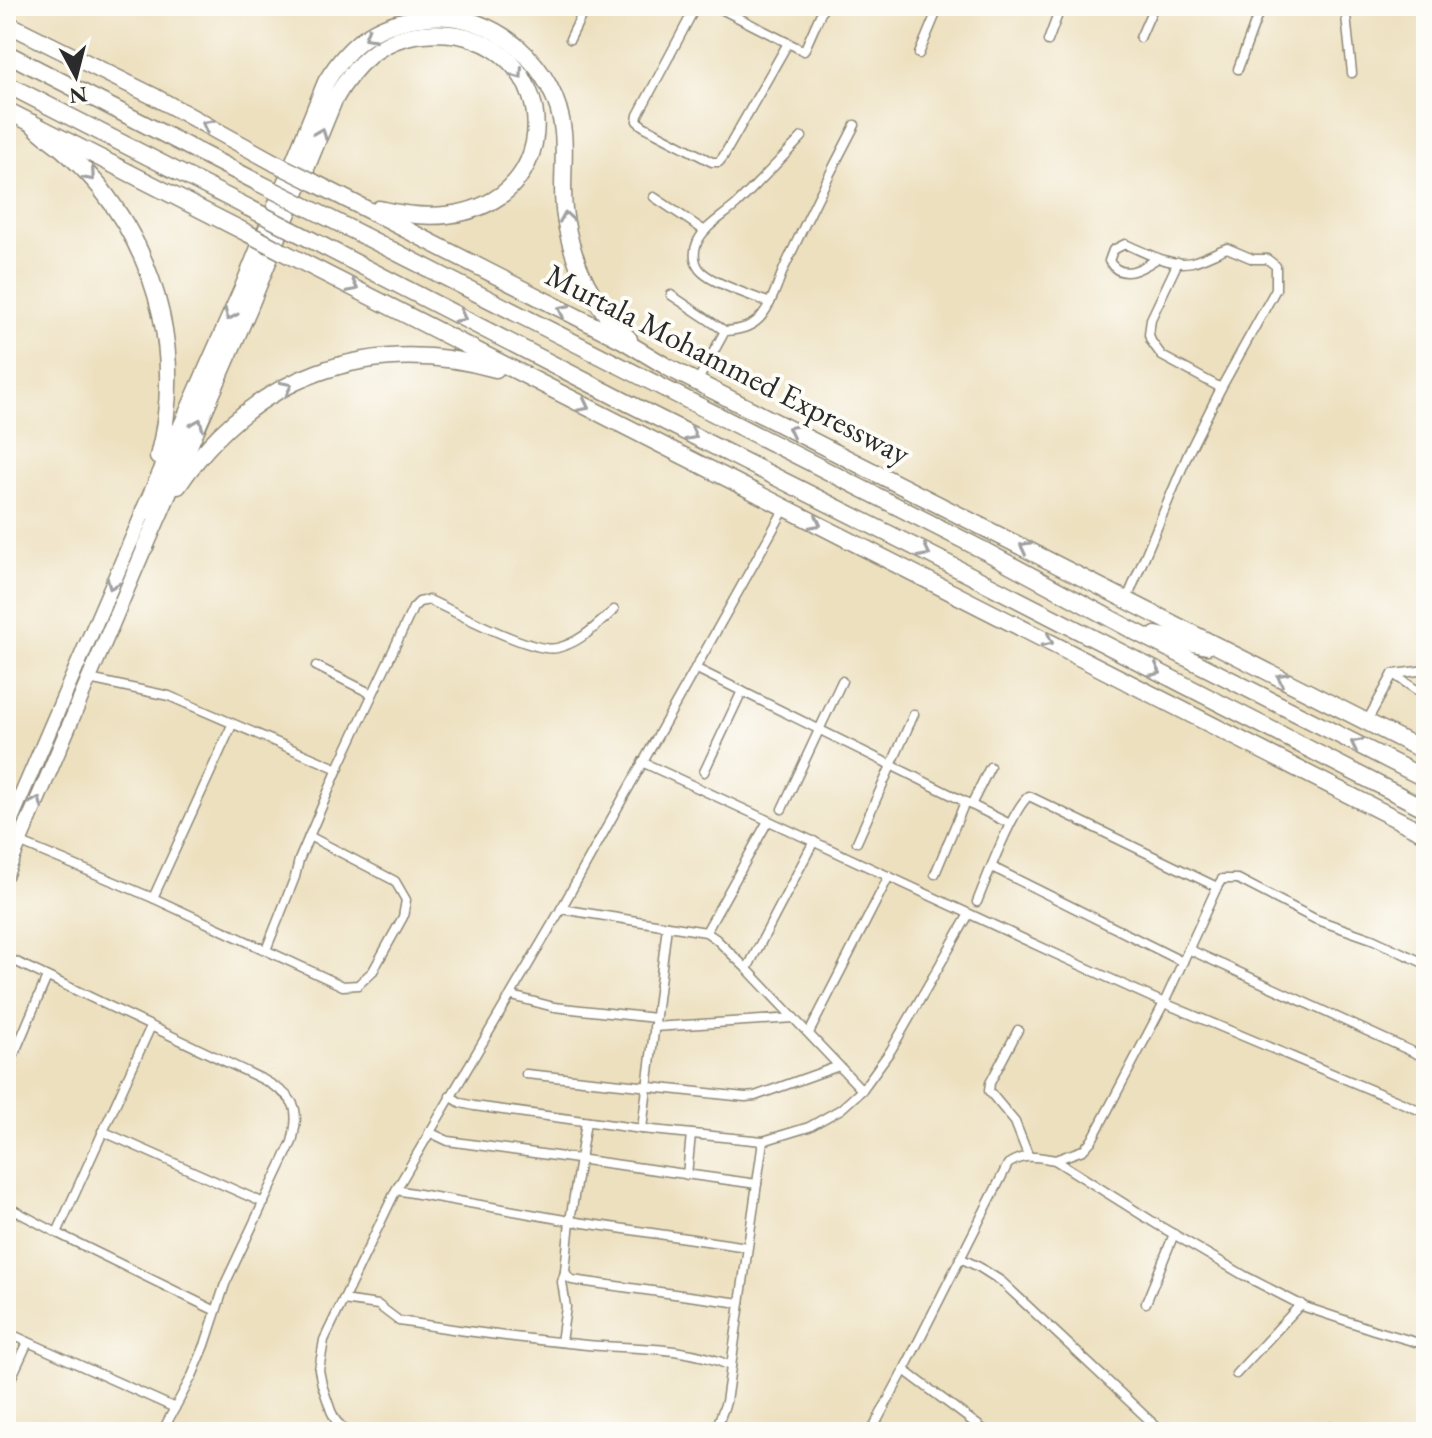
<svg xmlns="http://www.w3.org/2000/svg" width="1432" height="1438" viewBox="0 0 1432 1438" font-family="'EB Garamond',serif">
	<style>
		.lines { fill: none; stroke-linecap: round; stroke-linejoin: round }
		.street-casing { stroke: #8c8675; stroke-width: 11 }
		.primary-casing { stroke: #8c8675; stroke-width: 17 }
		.highway-casing { stroke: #8c8675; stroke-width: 19 }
		.street { stroke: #fff; stroke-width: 8 }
		.primary { stroke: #fff; stroke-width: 14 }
		.highway { stroke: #fff; stroke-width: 16 }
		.highway-bridge-casing { stroke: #8c8675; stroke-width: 19; stroke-linecap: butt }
		.highway-bridge { stroke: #fff; stroke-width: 16 }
		.oneway { stroke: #a0a0a0 }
		.labels { text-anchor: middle; stroke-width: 8; stroke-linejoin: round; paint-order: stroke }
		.street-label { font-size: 32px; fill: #2b2b2b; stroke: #fdfcf7 }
	</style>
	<rect width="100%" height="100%" fill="#fdfcf7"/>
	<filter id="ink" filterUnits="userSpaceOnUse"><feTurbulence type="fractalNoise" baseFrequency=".0125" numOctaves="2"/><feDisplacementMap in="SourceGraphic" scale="16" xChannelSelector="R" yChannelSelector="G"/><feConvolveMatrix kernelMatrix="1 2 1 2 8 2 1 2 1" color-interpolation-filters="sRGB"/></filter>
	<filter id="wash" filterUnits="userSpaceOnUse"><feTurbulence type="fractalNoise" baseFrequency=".006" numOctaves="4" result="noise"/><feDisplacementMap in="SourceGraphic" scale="32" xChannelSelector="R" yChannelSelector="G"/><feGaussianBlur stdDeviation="1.8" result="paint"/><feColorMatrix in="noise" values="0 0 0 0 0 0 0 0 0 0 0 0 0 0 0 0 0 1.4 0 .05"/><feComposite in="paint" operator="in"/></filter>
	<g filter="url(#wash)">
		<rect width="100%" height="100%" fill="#ede0bf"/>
	</g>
	<g filter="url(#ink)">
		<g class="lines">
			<g class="street-casing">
				<g id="street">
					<path d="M696,6L638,115L637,121L643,126L712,162H719L723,157L788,43"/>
					<path d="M715,6L804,51L824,6"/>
					<path d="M1345,6L1352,73"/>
					<path d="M1140,38L1154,6"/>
					<path d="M570,39L586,6"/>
					<path d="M1048,41L1061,6"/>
					<path d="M919,54L939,6"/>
					<path d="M1238,69L1261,6"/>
					<path d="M654,197L705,231"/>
					<path d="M1178,262L1151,319L1149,335L1151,341L1162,356L1221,388"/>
					<path d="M671,295L725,331"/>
					<path d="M770,303C753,296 714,284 702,272C694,265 693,252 697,243C704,226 724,216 737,204C759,182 781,159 802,137"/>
					<path d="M697,382L725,331C740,330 754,327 763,314C774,300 778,280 786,264C808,217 831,171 855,125"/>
					<path d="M1127,599L1188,454L1221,388L1276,289V266L1267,259H1253L1227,248C1216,252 1204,259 1192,262C1169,267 1145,252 1125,244L1113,250L1109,261C1122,282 1143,268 1158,258"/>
					<path d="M316,666L372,694"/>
					<path d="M695,668L1010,824"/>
					<path d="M1393,674L1418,691L1426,693"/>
					<path d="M1394,674L1426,670"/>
					<path d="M89,679L169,696L338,769"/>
					<path d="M1367,721L1393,674"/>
					<path d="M642,762L1058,955L1164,1003L1426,1113"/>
					<path d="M704,772L742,691"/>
					<path d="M971,805L990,767"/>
					<path d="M782,809L842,681"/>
					<path d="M19,842L153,898L343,986L358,985L373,971L403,917L406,900L395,881L309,836"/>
					<path d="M857,842L914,714"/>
					<path d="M992,867L1183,962"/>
					<path d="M935,874L965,802"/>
					<path d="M153,898L232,725"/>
					<path d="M977,902C986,880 1013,807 1029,796L1217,887"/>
					<path d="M561,909L706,932L716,939L747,969L862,1090"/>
					<path d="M706,932L768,821"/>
					<path d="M1188,949L1426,1058"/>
					<path d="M266,950L295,877L299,860L340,764L413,608L419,602L429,600C454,611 533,654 557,648C580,643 597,625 614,610"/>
					<path d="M6,957L264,1080C295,1098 301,1106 292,1142L225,1284L205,1345L192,1376L162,1432"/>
					<path d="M1426,964L1372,939L1315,919L1238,879H1222L1217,887L1164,1003L1092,1140L1083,1150L1055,1160L1158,1225L1245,1276L1305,1307L1374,1330L1426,1345"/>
					<path d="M747,969L814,841"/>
					<path d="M512,996L554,1007L655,1018"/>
					<path d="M654,1027L794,1018"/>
					<path d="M1018,1030L990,1083L989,1091L1015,1122L1028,1155"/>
					<path d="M809,1033L889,876"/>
					<path d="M6,1073L47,977"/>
					<path d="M526,1074L745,1097L755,1096L839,1066"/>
					<path d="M450,1096L461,1103L474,1106L642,1129L763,1141L809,1127L841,1109L862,1090L891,1050L969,914"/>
					<path d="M586,1122L570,1221L565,1271L568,1277L572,1280L740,1303"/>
					<path d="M642,1129L667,926"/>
					<path d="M102,1131L264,1203"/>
					<path d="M429,1132L448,1141L757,1184"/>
					<path d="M687,1175L691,1134"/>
					<path d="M396,1190L570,1221L747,1247"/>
					<path d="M6,1206L57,1233L216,1311"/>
					<path d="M57,1233L151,1026"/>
					<path d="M960,1258L979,1267L1001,1281L1162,1432"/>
					<path d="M343,1300L378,1305L399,1321C461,1331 524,1339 587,1345C635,1349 686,1346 731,1366"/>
					<path d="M1146,1303L1174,1234"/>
					<path d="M6,1332L175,1408"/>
					<path d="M561,1342L566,1307L562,1282L565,1272"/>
					<path d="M1236,1374L1301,1304"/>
					<path d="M6,1389L28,1342"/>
					<path d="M1331,1427L1337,1432"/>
					<path d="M347,1432L336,1421L331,1411L322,1385L319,1370L324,1340L396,1190L561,909L785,508"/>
					<path d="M715,1432L726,1402L763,1141"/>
					<path d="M871,1432L904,1370"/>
					<path d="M987,1432L904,1370L1008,1164C1024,1153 1037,1157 1055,1160"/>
				</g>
			</g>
			<g class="primary-casing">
				<g id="primary">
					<path d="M6,831L143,513"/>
					<path d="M6,874L145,547"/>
				</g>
			</g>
			<g class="highway-casing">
				<g id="highway">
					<path d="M6,23L155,97L275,163"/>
					<path d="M6,53L259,183"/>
					<path d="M6,84L249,208"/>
					<path d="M6,110L249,234"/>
					<path d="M32,123C40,133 50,139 60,147C74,159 87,172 99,186C161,264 183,361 158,457"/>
					<path d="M313,182L624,341L669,368L1426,752"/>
					<path d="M303,205L985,551L1132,630L1426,779"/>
					<path d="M292,230L626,402L927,553L1426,809"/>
					<path d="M283,252L1426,834"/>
					<path d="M178,486C252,376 369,333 496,369"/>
					<path d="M143,513L244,285L326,82C351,40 380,21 429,17C495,11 557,67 563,132C566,160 560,189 565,217C572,263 594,308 629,339"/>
					<path d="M145,547L249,308L334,100C354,65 380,38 423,34C578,19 582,258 379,209"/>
					<path d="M1156,635L1207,646"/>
				</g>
			</g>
			<use href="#street" class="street"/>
			<use href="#primary" class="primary"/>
			<use href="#highway" class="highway"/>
			<g class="highway-bridge-casing">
				<g id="highway-bridge">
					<path d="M275,163L313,182"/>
					<path d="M259,183L303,205"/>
					<path d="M249,208L292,230"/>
					<path d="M249,234L283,252"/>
				</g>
			</g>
			<use href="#highway-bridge" class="highway-bridge"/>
		</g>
		<defs><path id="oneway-chevron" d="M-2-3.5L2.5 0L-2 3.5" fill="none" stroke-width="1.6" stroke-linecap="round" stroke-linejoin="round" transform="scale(2)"/></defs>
		<g class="oneway">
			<use href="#oneway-chevron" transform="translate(369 36) rotate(150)"/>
			<use href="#oneway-chevron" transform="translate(518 74) rotate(55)"/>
			<use href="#oneway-chevron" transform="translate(207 125) rotate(-151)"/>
			<use href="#oneway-chevron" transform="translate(321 133) rotate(-68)"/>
			<use href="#oneway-chevron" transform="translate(90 176) rotate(49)"/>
			<use href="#oneway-chevron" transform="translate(566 217) rotate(-99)"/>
			<use href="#oneway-chevron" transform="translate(353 287) rotate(27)"/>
			<use href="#oneway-chevron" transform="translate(563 310) rotate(-153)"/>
			<use href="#oneway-chevron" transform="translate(230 315) rotate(114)"/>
			<use href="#oneway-chevron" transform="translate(461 317) rotate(27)"/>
			<use href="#oneway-chevron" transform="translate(287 387) rotate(-26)"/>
			<use href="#oneway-chevron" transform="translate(584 406) rotate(27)"/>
			<use href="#oneway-chevron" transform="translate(198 424) rotate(-66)"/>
			<use href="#oneway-chevron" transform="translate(793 430) rotate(-153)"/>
			<use href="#oneway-chevron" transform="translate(692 435) rotate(27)"/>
			<use href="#oneway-chevron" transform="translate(816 523) rotate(27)"/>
			<use href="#oneway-chevron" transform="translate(1025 547) rotate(-153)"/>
			<use href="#oneway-chevron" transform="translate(925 552) rotate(27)"/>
			<use href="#oneway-chevron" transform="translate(112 584) rotate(113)"/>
			<use href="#oneway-chevron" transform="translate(1048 641) rotate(27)"/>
			<use href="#oneway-chevron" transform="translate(1156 671) rotate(27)"/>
			<use href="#oneway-chevron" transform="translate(1282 678) rotate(-153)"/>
			<use href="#oneway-chevron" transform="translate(1356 744) rotate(-153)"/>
			<use href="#oneway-chevron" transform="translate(37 802) rotate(-67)"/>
		</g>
	</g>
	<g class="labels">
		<g class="street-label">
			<text transform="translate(728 364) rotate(27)" y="11">Murtala Mohammed Expressway</text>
		</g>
	</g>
	<rect width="1432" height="1438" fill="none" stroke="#fdfcf7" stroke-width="32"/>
	<g transform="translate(76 76) rotate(173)" stroke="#fdfcf7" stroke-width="6" paint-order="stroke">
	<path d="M0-6L14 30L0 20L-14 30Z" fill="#2b2b2b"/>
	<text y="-12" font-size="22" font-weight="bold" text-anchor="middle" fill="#2b2b2b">N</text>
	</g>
</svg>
